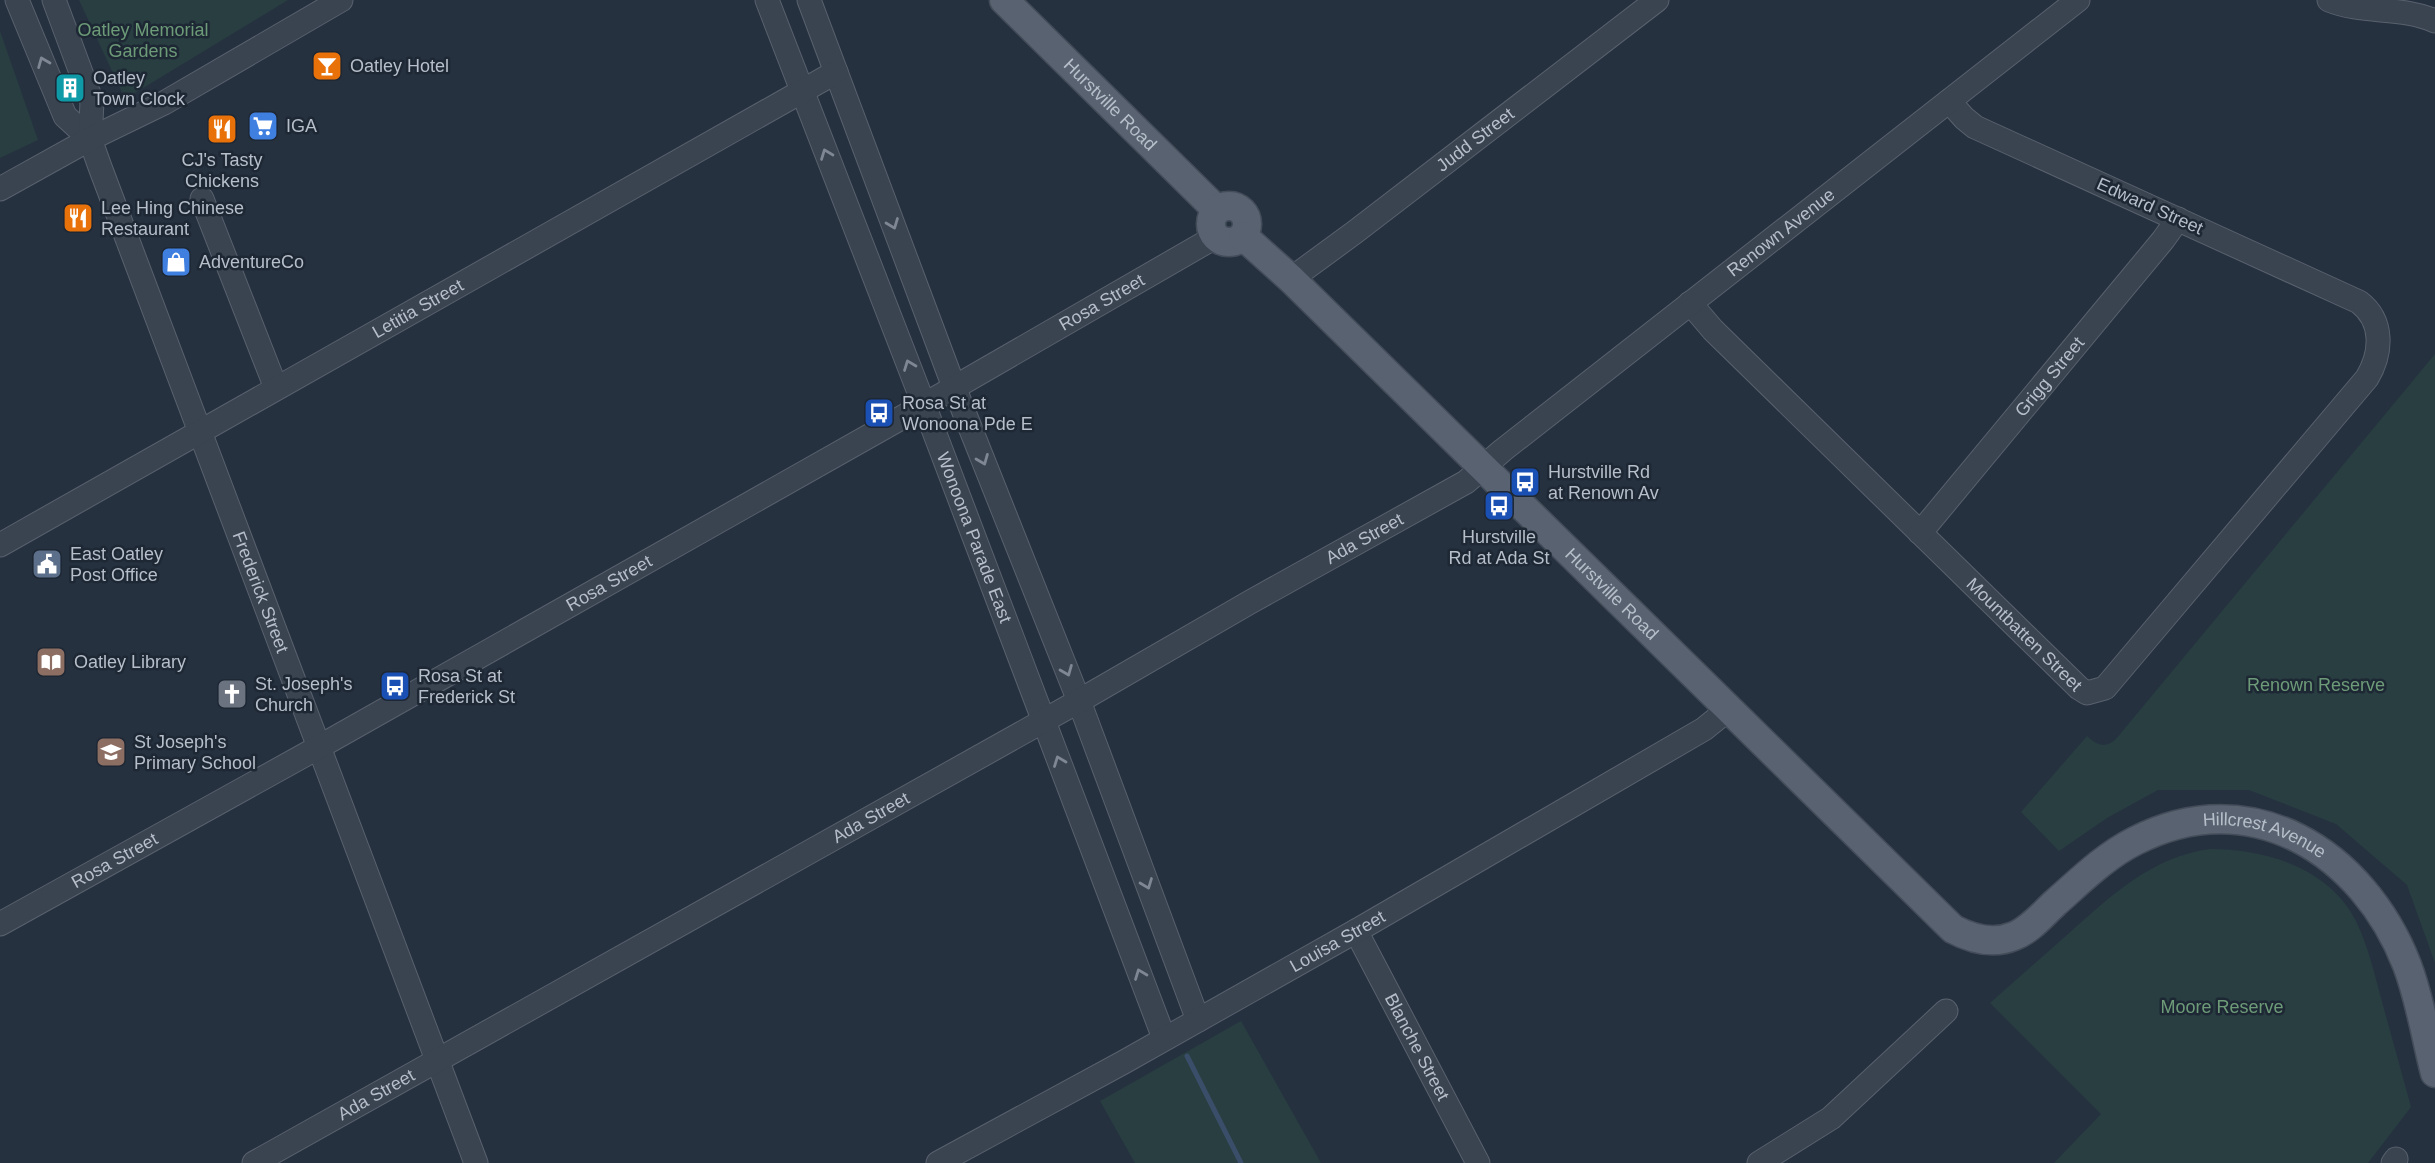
<svg xmlns="http://www.w3.org/2000/svg" width="2435" height="1163" viewBox="0 0 2435 1163" font-family="Helvetica,sans-serif">
	<style>
		.green { fill: #283e41 }
		.lines { fill: none; stroke-linecap: round; stroke-linejoin: round }
		.stream { stroke: #3b4e69; stroke-width: 5 }
		.minor-casing { stroke: #58616d; stroke-width: 25 }
		.major-casing { stroke: #434c59; stroke-width: 31 }
		.minor { stroke: #3a4350; stroke-width: 23 }
		.major { stroke: #586270; stroke-width: 28 }
		.oneway { stroke: #7e8793 }
		.labels { text-anchor: middle; stroke-width: 5; stroke-linejoin: round; paint-order: stroke }
		.park-label { font-size: 18px; fill: #6d9b78; stroke: #1e2835 }
		.poi-label { font-size: 18px; fill: #b6beca; stroke: #1e2835; text-anchor: start }
		.street-label { font-size: 18px; fill: #b6beca; stroke: #1e2835 }
	</style>
	<rect width="100%" height="100%" fill="#263140"/>
	<g class="green">
		<path d="M79,0H288L125,99Z"/>
		<path d="M0,31L38,140L0,158Z"/>
		<path d="M2435,354V963L2407,885L2336,824L2249,790H2158L2107,818L2059,851L2021,812L2087,736C2097,745 2105,749 2116,739Z"/>
		<path d="M2210,849C2266,849 2329,868 2356,921C2368,946 2374,972 2381,998C2391,1034 2401,1071 2411,1107L2368,1163H2054L2101,1114L1990,1003C2016,980 2042,957 2068,934C2111,896 2151,857 2210,849Z"/>
		<path d="M1241,1021L1321,1163H1135L1100,1101Z"/>
	</g>
	<g class="lines">
		<path class="stream" d="M1187,1056L1241,1163"/>
		<g class="minor-casing">
			<g id="minor">
				<path d="M17,0L65,116L90,139"/>
				<path id="s1" d="M54,0L92,102L90,139L100,167L476,1163"/>
				<path id="s2" d="M767,0L924,405L1164,1038"/>
				<path d="M809,0L954,387L1079,701L1198,1020"/>
				<path d="M2329,0C2363,14 2401,6 2435,21"/>
				<path d="M0,189L90,139L164,103L341,0"/>
				<path d="M202,199L276,388"/>
				<path id="s3" d="M1291,279L1355,232L1657,0"/>
				<path id="s4" d="M1690,303L1713,330L2079,688L2087,693L2105,688L2367,378C2382,353 2384,321 2359,302L1975,127L1964,118L1949,101"/>
				<path id="s5" d="M1920,533L2163,240L2178,219"/>
				<path id="s6" d="M0,545L836,72"/>
				<path id="s7" d="M0,924L319,747L924,405L1215,237"/>
				<path id="s8" d="M1356,931L1478,1163"/>
				<path id="s9" d="M254,1163L1079,701L1252,601L1466,482L1503,450L2078,0"/>
				<path id="s10" d="M938,1163L1124,1062L1356,931L1704,729L1730,708"/>
				<path d="M1759,1163L1831,1118L1946,1011"/>
				<path d="M2393,1163L2396,1159"/>
			</g>
		</g>
		<g class="major-casing">
			<g id="major">
				<path id="s11" d="M1004,0L1217,210"/>
				<circle cx="1229" cy="224" r="18"/>
				<path id="s12" d="M1243,236L1291,279L1953,929C1972,939 1993,945 2014,936C2030,930 2043,914 2055,903C2080,881 2105,856 2135,841C2251,781 2363,852 2407,965C2420,999 2426,1038 2435,1073"/>
			</g>
		</g>
		<use href="#minor" class="minor"/>
		<use href="#major" class="major"/>
	</g>
	<defs><path id="oneway-chevron" d="M-2-3.5L2.5 0L-2 3.5" fill="none" stroke-width="1.6" stroke-linecap="round" stroke-linejoin="round" transform="scale(1.75)"/></defs>
	<g class="oneway">
		<use href="#oneway-chevron" transform="translate(43 62) rotate(-112)"/>
		<use href="#oneway-chevron" transform="translate(826 154) rotate(-111)"/>
		<use href="#oneway-chevron" transform="translate(893 224) rotate(69)"/>
		<use href="#oneway-chevron" transform="translate(909 365) rotate(-111)"/>
		<use href="#oneway-chevron" transform="translate(983 460) rotate(68)"/>
		<use href="#oneway-chevron" transform="translate(1067 671) rotate(68)"/>
		<use href="#oneway-chevron" transform="translate(1059 761) rotate(-111)"/>
		<use href="#oneway-chevron" transform="translate(1147 884) rotate(69)"/>
		<use href="#oneway-chevron" transform="translate(1140 974) rotate(-111)"/>
	</g>
	<defs>
		<g id="bar-square" transform="scale(1.575)"><rect x="-9" y="-9" width="18" height="18" rx="4" fill="#e8710a" stroke="#1e2835"/><path d="M-6-5H6L.8 .8V4.5H3.5V6h-7V4.5H-.8V.8Z" fill="#fff"/></g>
		<g id="building-square" transform="scale(1.575)"><rect x="-9" y="-9" width="18" height="18" rx="4" fill="#0f9aa8" stroke="#1e2835"/><path d="M-4-6H4V6H1V3H-1V6H-4ZM-2.5-4.3h1.7v1.8h-1.7ZM.8-4.3h1.7v1.8H.8ZM-2.5-1h1.7V.8h-1.7ZM.8-1h1.7V.8H.8Z" fill="#fff"/></g>
		<g id="supermarket-square" transform="scale(1.575)"><rect x="-9" y="-9" width="18" height="18" rx="4" fill="#3f7fe0" stroke="#1e2835"/><path d="M-6-5.5h2.5l.6 2H6L4.5 2H-2.5L-4.4-4H-6ZM-1.5 3.2a1.3 1.3 0 1 0 .1 0ZM3 3.2a1.3 1.3 0 1 0 .1 0Z" fill="#fff"/></g>
		<g id="restaurant-square" transform="scale(1.575)"><rect x="-9" y="-9" width="18" height="18" rx="4" fill="#e8710a" stroke="#1e2835"/><path d="M-5-6h1v4h1v-4h1v4h1v-4h1v5L-1.5 .5V6h-2V.5L-5-1ZM5-6V6H3V1.5H1.5Q1.5-4 5-6Z" fill="#fff"/></g>
		<g id="shop-square" transform="scale(1.575)"><rect x="-9" y="-9" width="18" height="18" rx="4" fill="#3f7fe0" stroke="#1e2835"/><path d="M-5-2.5h2.3a2.7 3.5 0 0 1 5.4 0H5L5.5 6h-11ZM-1.5-2.5h3a1.5 2.3 0 0 0-3 0Z" fill="#fff"/></g>
		<g id="bus-square" transform="scale(1.575)"><rect x="-9" y="-9" width="18" height="18" rx="4" fill="#1a4fb4" stroke="#1e2835"/><path d="M-5-6H5V4H4V6H2V4H-2V6H-4V4H-5ZM-3.5-4V0h7V-4ZM-3.5 1.2v1.5H-2V1.2ZM2 1.2v1.5H3.5V1.2Z" fill="#fff"/></g>
		<g id="civic-square" transform="scale(1.575)"><rect x="-9" y="-9" width="18" height="18" rx="4" fill="#5c6f8a" stroke="#1e2835"/><path d="M-.6-6.5H3V-4.5H.6V-3L4-1V1h2V6H-6V1h2V-1L-.6-3ZM-1.2 2.5V6h2.4V2.5Z" fill="#fff"/></g>
		<g id="library-square" transform="scale(1.575)"><rect x="-9" y="-9" width="18" height="18" rx="4" fill="#8d6e63" stroke="#1e2835"/><path d="M-6-4Q-3-5.5-.7-3.5V5Q-3 3-6 4ZM6-4Q3-5.5 .7-3.5V5Q3 3 6 4Z" fill="#fff"/></g>
		<g id="church-square" transform="scale(1.575)"><rect x="-9" y="-9" width="18" height="18" rx="4" fill="#6b7280" stroke="#1e2835"/><path d="M-1.2-6h2.4v3.5h3.3v2.4h-3.3V6h-2.4V-.1h-3.3v-2.4h3.3Z" fill="#fff"/></g>
		<g id="school-square" transform="scale(1.575)"><rect x="-9" y="-9" width="18" height="18" rx="4" fill="#8d6e63" stroke="#1e2835"/><path d="M0-5L7-2L0 1L-7-2ZM-4 1L0 2.5L4 1V4Q0 6-4 4Z" fill="#fff"/></g>
	</defs>
	<g fill-rule="evenodd">
		<use href="#bar-square" x="327" y="66"/>
		<use href="#building-square" x="70" y="88"/>
		<use href="#supermarket-square" x="263" y="126"/>
		<use href="#restaurant-square" x="222" y="129"/>
		<use href="#restaurant-square" x="78" y="218"/>
		<use href="#shop-square" x="176" y="262"/>
		<use href="#bus-square" x="879" y="413"/>
		<use href="#bus-square" x="1525" y="482"/>
		<use href="#bus-square" x="1499" y="506"/>
		<use href="#civic-square" x="47" y="564"/>
		<use href="#library-square" x="51" y="662"/>
		<use href="#bus-square" x="395" y="686"/>
		<use href="#church-square" x="232" y="694"/>
		<use href="#school-square" x="111" y="752"/>
	</g>
	<g class="labels">
		<g class="park-label">
			<text x="143" y="36">Oatley Memorial<tspan x="143" dy="21">Gardens</tspan></text>
			<text x="2316" y="691">Renown Reserve</text>
			<text x="2222" y="1013">Moore Reserve</text>
		</g>
		<g class="poi-label">
			<text x="350" y="72">Oatley Hotel</text>
			<text x="93" y="84">Oatley<tspan x="93" dy="21">Town Clock</tspan></text>
			<text x="286" y="132">IGA</text>
			<text x="222" y="166" text-anchor="middle">CJ's Tasty<tspan x="222" dy="21">Chickens</tspan></text>
			<text x="101" y="214">Lee Hing Chinese<tspan x="101" dy="21">Restaurant</tspan></text>
			<text x="199" y="268">AdventureCo</text>
			<text x="902" y="409">Rosa St at<tspan x="902" dy="21">Wonoona Pde E</tspan></text>
			<text x="1548" y="478">Hurstville Rd<tspan x="1548" dy="21">at Renown Av</tspan></text>
			<text x="1499" y="543" text-anchor="middle">Hurstville<tspan x="1499" dy="21">Rd at Ada St</tspan></text>
			<text x="70" y="560">East Oatley<tspan x="70" dy="21">Post Office</tspan></text>
			<text x="74" y="668">Oatley Library</text>
			<text x="418" y="682">Rosa St at<tspan x="418" dy="21">Frederick St</tspan></text>
			<text x="255" y="690">St. Joseph's<tspan x="255" dy="21">Church</tspan></text>
			<text x="134" y="748">St Joseph's<tspan x="134" dy="21">Primary School</tspan></text>
		</g>
		<g class="street-label">
			<text dy="6" stroke="none"><textPath href="#s11" startOffset="149">Hurstville Road</textPath></text>
			<text dy="6" stroke="none"><textPath href="#s3" startOffset="231">Judd Street</textPath></text>
			<text transform="translate(2150 206) rotate(24)" y="6">Edward Street</text>
			<text dy="6" stroke="none"><textPath href="#s9" startOffset="1792">Renown Avenue</textPath></text>
			<text dy="6" stroke="none"><textPath href="#s7" startOffset="1265">Rosa Street</textPath></text>
			<text dy="6" stroke="none"><textPath href="#s6" startOffset="480">Letitia Street</textPath></text>
			<text dy="6" stroke="none"><textPath href="#s5" startOffset="203">Grigg Street</textPath></text>
			<text dy="6" stroke="none"><textPath href="#s2" startOffset="576">Wonoona Parade East</textPath></text>
			<text dy="6" stroke="none"><textPath href="#s9" startOffset="1274">Ada Street</textPath></text>
			<text dy="6" stroke="none"><textPath href="#s7" startOffset="698">Rosa Street</textPath></text>
			<text dy="6" stroke="none"><textPath href="#s1" startOffset="630">Frederick Street</textPath></text>
			<text dy="6" stroke="none"><textPath href="#s12" startOffset="514">Hurstville Road</textPath></text>
			<text dy="6" stroke="none"><textPath href="#s4" startOffset="471">Mountbatten Street</textPath></text>
			<text dy="6" stroke="none"><textPath href="#s9" startOffset="707">Ada Street</textPath></text>
			<text dy="6" stroke="none"><textPath href="#s12" startOffset="1346">Hillcrest Avenue</textPath></text>
			<text dy="6" stroke="none"><textPath href="#s7" startOffset="131">Rosa Street</textPath></text>
			<text dy="6" stroke="none"><textPath href="#s10" startOffset="457">Louisa Street</textPath></text>
			<text dy="6" stroke="none"><textPath href="#s8" startOffset="131">Blanche Street</textPath></text>
			<text dy="6" stroke="none"><textPath href="#s9" startOffset="140">Ada Street</textPath></text>
		</g>
	</g>
</svg>
